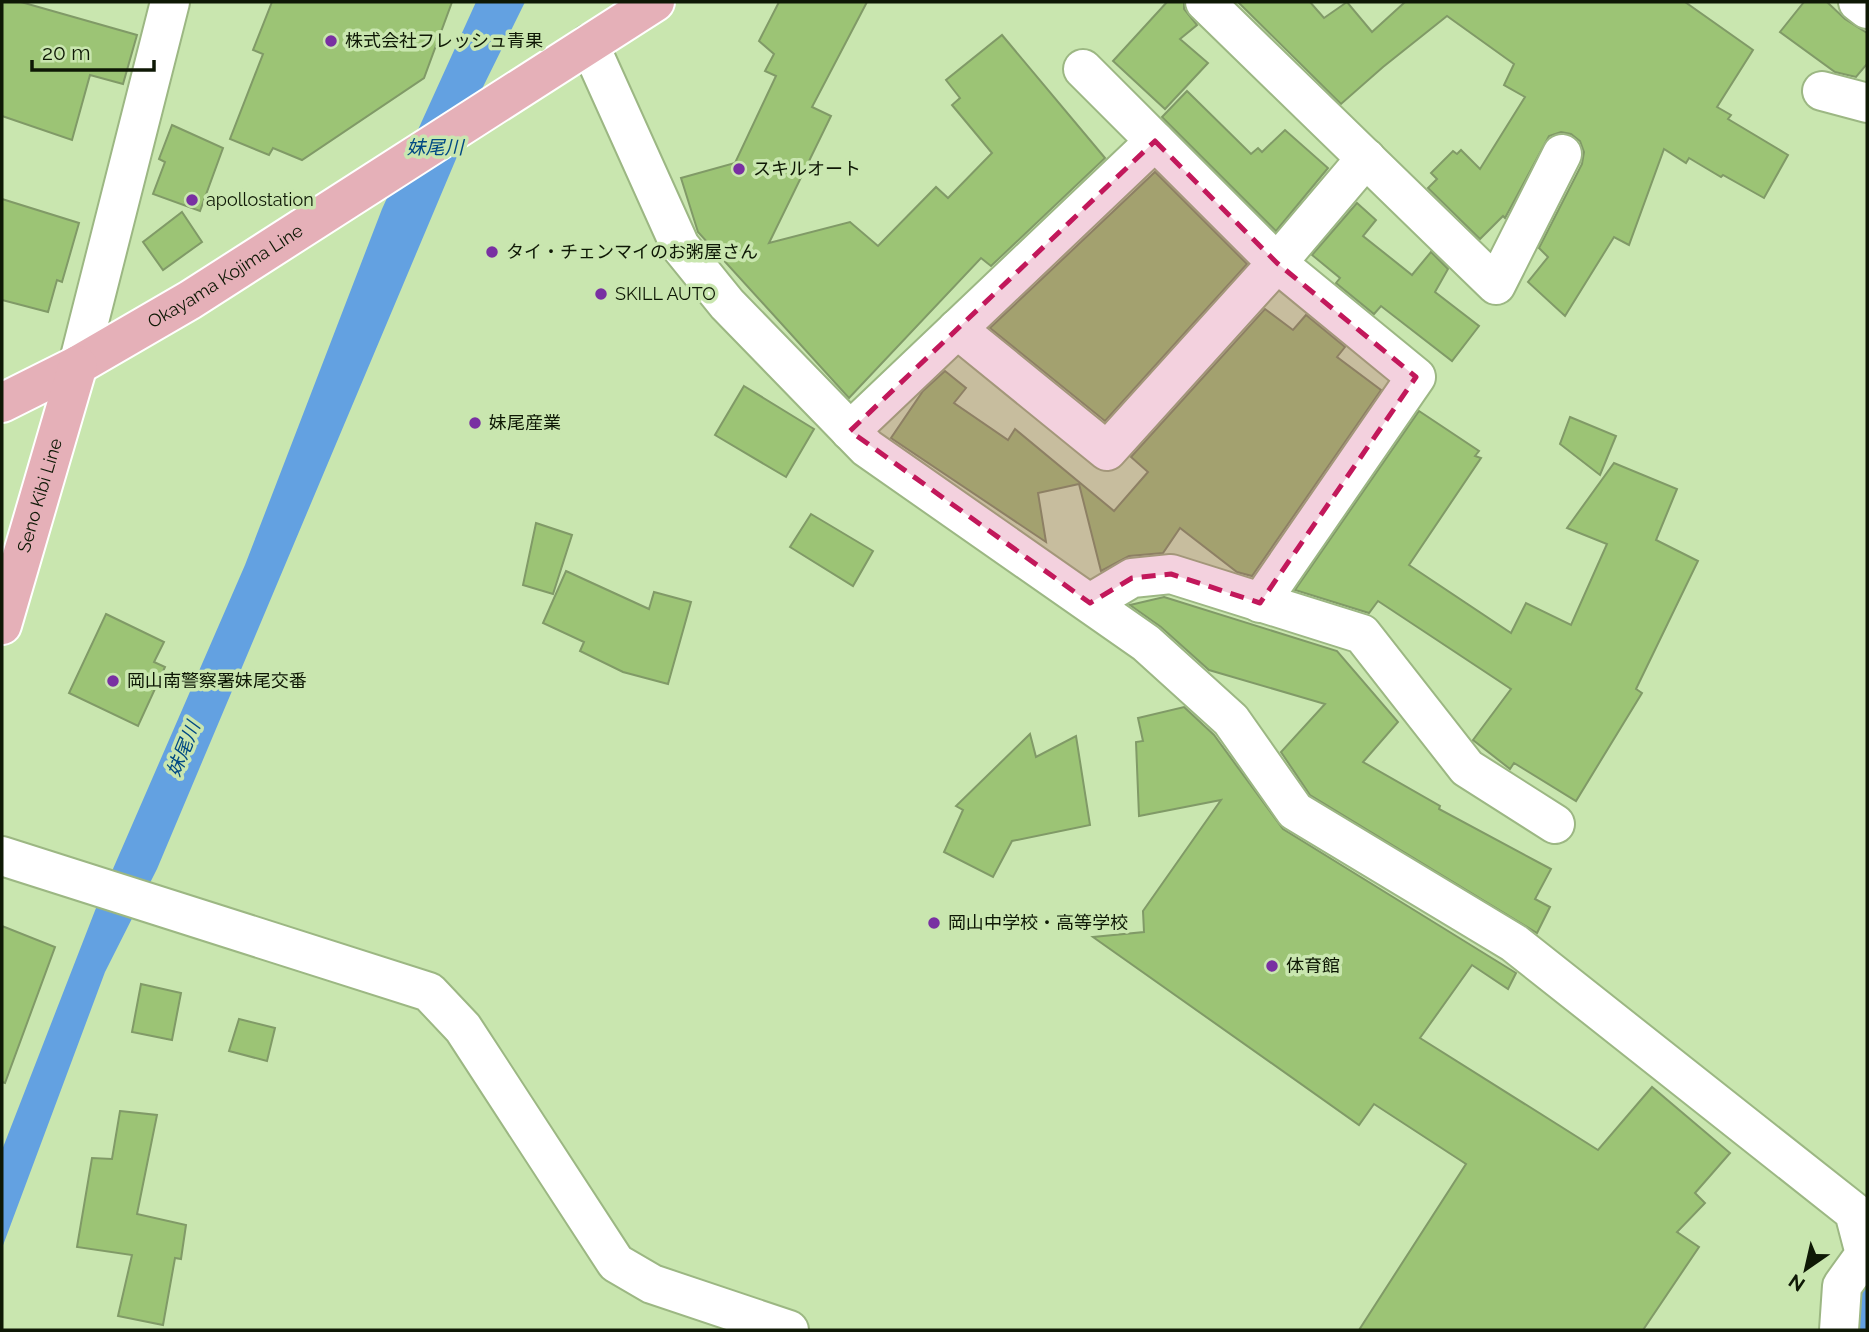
<svg xmlns="http://www.w3.org/2000/svg" width="1869" height="1332" viewBox="0 0 1869 1332" font-family="Raleway,'Noto Sans JP',sans-serif">
	<style>
		.water { fill: #63a1e1 }
		.building { fill: #9cc475; stroke: #809a67; stroke-width: 2 }
		.lines { fill: none; stroke-linecap: round; stroke-linejoin: round }
		.minor-casing { stroke: #9cb783; stroke-width: 42 }
		.major-casing { stroke: #fff; stroke-width: 42 }
		.minor { stroke: #fff; stroke-width: 38 }
		.major { stroke: #e5b0b8; stroke-width: 38 }
		.marked { fill: #c2185b; fill-opacity: 0.2; stroke: #c2185b; stroke-width: 5; stroke-dasharray: 14 9; stroke-linejoin: round }
		.poi-dot { fill: #7930a2; stroke: #c9e6af; stroke-width: 2.5 }
		.labels { text-anchor: middle; stroke-width: 7; stroke-linejoin: round; paint-order: stroke }
		.poi-label { font-size: 18px; fill: #0e1805; stroke: #c9e6af; text-anchor: start }
		.street-label { font-size: 18px; fill: #0e1805; stroke: #c9e6af }
		.water-label { font-size: 19px; font-style: italic; fill: #004983; stroke: #c9e6af }
	</style>
	<rect width="100%" height="100%" fill="#c9e6af"/>
	<g class="water">
		<path d="M476,2H525L481,91L456,159L157,869L105,972L2,1248V1150L96,908L245,565L382,209Z"/>
		<path d="M1867,1270V1330H1857L1856,1290Z"/>
	</g>
	<g class="building">
		<path d="M2,2H21L137,35L123,84L90,75L72,140L2,116Z"/>
		<path d="M272,2H452L424,78L302,160L273,148L269,155L230,139L263,54L253,50Z"/>
		<path d="M779,2H867L812,107L831,116L769,243L850,222L878,246L936,187L948,198L992,153L952,105L960,98L946,80L1002,35L1105,158L991,266L981,258L849,398L698,232L681,178L735,163L776,76L765,71L774,54L759,41Z"/>
		<path d="M1167,2H1184V9L1197,25L1180,39L1208,63L1165,109L1113,61Z"/>
		<path d="M1238,2H1310L1324,18L1347,2L1372,32L1405,2H1685L1753,50L1717,107L1731,115L1728,119L1788,155L1764,198L1723,175L1721,177L1689,158L1686,163L1664,149L1629,245L1614,237L1565,316L1528,282L1548,257L1539,248L1582,164L1584,152L1580,141L1571,134L1561,132L1549,136L1505,218L1503,216L1480,239L1428,188L1437,179L1431,173L1453,151L1457,154L1461,150L1480,169L1525,97L1504,85L1514,64L1447,16L1383,67L1341,104Z"/>
		<path d="M1804,2H1827L1845,19L1867,33V64L1856,77L1835,72L1780,32Z"/>
		<path d="M1187,91L1251,154L1258,148L1262,152L1285,130L1328,168L1276,231L1162,117Z"/>
		<path d="M172,125L223,148L200,211L153,194L165,162L159,159Z"/>
		<path d="M1155,172L1247,264L1105,421L990,328Z"/>
		<path d="M2,199L79,223L62,282L57,280L48,312L2,300Z"/>
		<path d="M1357,203L1376,220L1363,236L1412,275L1431,252L1448,269L1435,292L1479,326L1452,361L1381,306L1374,314L1336,283L1340,278L1312,255Z"/>
		<path d="M182,212L202,242L163,270L143,242Z"/>
		<path d="M1265,309L1293,330L1306,315L1345,347L1337,357L1381,390L1252,576L1237,572L1180,528L1163,553L1129,556L1101,571L1079,484L1038,493L1046,542L891,438L923,391L945,371L966,388L954,403L1008,440L1015,429L1114,511L1148,472L1131,457Z"/>
		<path d="M744,386L814,429L786,477L715,435Z"/>
		<path d="M1419,411L1479,451L1475,456L1481,458L1409,565L1511,633L1526,603L1571,625L1607,544L1567,528L1614,463L1677,489L1656,540L1698,561L1636,689L1642,693L1576,801L1514,763L1510,769L1473,740L1511,689L1378,601L1369,613L1295,590Z"/>
		<path d="M1570,417L1616,436L1600,475L1560,444Z"/>
		<path d="M811,514L873,551L853,586L790,547Z"/>
		<path d="M536,523L572,535L553,594L523,585Z"/>
		<path d="M566,571L649,609L654,592L691,602L668,684L623,672L580,651L584,642L543,623Z"/>
		<path d="M1164,597L1337,651L1398,722L1363,762L1440,806L1439,809L1551,869L1535,899L1550,907L1537,933L1310,795L1281,752L1325,704L1209,670L1161,627L1130,605Z"/>
		<path d="M106,614L164,642L154,662L165,667L138,726L69,693Z"/>
		<path d="M1184,707L1214,735L1283,829L1516,973L1508,989L1472,965L1420,1038L1598,1150L1652,1087L1730,1153L1695,1193L1705,1203L1677,1232L1699,1247L1643,1330H1359L1466,1164L1374,1104L1359,1125L1093,937L1144,932L1143,911L1221,800L1139,816L1136,742L1143,741L1138,718Z"/>
		<path d="M1030,734L1036,757L1076,736L1090,825L1012,841L993,877L944,852L963,810L956,806Z"/>
		<path d="M2,926L55,947L5,1083L2,1082Z"/>
		<path d="M141,984L181,993L172,1040L132,1032Z"/>
		<path d="M239,1019L275,1028L267,1061L229,1051Z"/>
		<path d="M120,1111L157,1115L137,1214L186,1225L181,1259L175,1258L163,1325L118,1316L132,1255L77,1247L92,1158L112,1159Z"/>
	</g>
	<g class="lines">
		<g class="minor-casing">
			<g id="minor">
				<path d="M1205,2L1496,285L1562,154"/>
				<path d="M1858,2L1867,9"/>
				<path d="M589,44L680,246L727,304L867,448L1146,643L1231,720L1295,811L1514,943L1854,1212L1865,1254L1842,1286L1839,1330"/>
				<path d="M1083,69L1277,263L1416,377L1260,603"/>
				<path d="M1822,91L1867,103"/>
				<path d="M957,329L1107,451L1277,263L1366,158"/>
				<path d="M78,365L170,2"/>
				<path d="M850,431L1155,141"/>
				<path d="M1090,603L1132,578L1171,574L1362,634L1467,768L1555,824"/>
				<path d="M2,856L429,992L463,1028L616,1263L652,1284L789,1330"/>
			</g>
		</g>
		<g class="major-casing">
			<g id="major">
				<path id="s1" d="M2,403L78,365L190,300L655,2"/>
				<path id="s2" d="M2,625L78,365"/>
			</g>
		</g>
		<use href="#minor" class="minor"/>
		<use href="#major" class="major"/>
	</g>
	<path class="marked" d="M1155,141L1277,263L1416,377L1260,603L1171,574L1132,578L1090,603L850,431Z"/>
	<g class="poi-dot">
		<circle cx="331" cy="41" r="7"/>
		<circle cx="739" cy="169" r="7"/>
		<circle cx="192" cy="200" r="7"/>
		<circle cx="492" cy="252" r="7"/>
		<circle cx="601" cy="294" r="7"/>
		<circle cx="475" cy="423" r="7"/>
		<circle cx="113" cy="681" r="7"/>
		<circle cx="934" cy="923" r="7"/>
		<circle cx="1272" cy="966" r="7"/>
	</g>
	<g class="labels">
		<g class="poi-label">
			<text x="345" y="47">株式会社フレッシュ青果</text>
			<text x="753" y="175">スキルオート</text>
			<text x="206" y="206">apollostation</text>
			<text x="506" y="258">タイ・チェンマイのお粥屋さん</text>
			<text x="615" y="300">SKILL AUTO</text>
			<text x="489" y="429">妹尾産業</text>
			<text x="127" y="687">岡山南警察署妹尾交番</text>
			<text x="948" y="929">岡山中学校・高等学校</text>
			<text x="1286" y="972">体育館</text>
		</g>
		<g class="street-label">
			<text dy="6" stroke="none"><textPath href="#s1" startOffset="257">Okayama Kojima Line</textPath></text>
			<text dy="6" stroke="none"><textPath href="#s2" startOffset="135">Seno Kibi Line</textPath></text>
		</g>
		<g class="water-label">
			<text x="435" y="154">妹尾川</text>
			<text transform="translate(183 749) rotate(-68)" y="7">妹尾川</text>
		</g>
	</g>
	<rect width="1869" height="1332" fill="none" stroke="#0e1805" stroke-width="7"/>
	<g transform="translate(1806 1269) rotate(214)" stroke="#c9e6af" stroke-width="5" paint-order="stroke">
	<path d="M0-5L12 26L0 18L-12 26Z" fill="#0e1805"/>
	<text y="-10" font-size="19" font-weight="bold" text-anchor="middle" fill="#0e1805">N</text>
	</g>
	<path d="M32 60v10h122v-10" fill="none" stroke="#0e1805" stroke-width="3.5"/>
	<text x="42" y="60" font-size="21" fill="#0e1805" stroke="#c9e6af" stroke-width="5" paint-order="stroke">20 m</text>
</svg>
